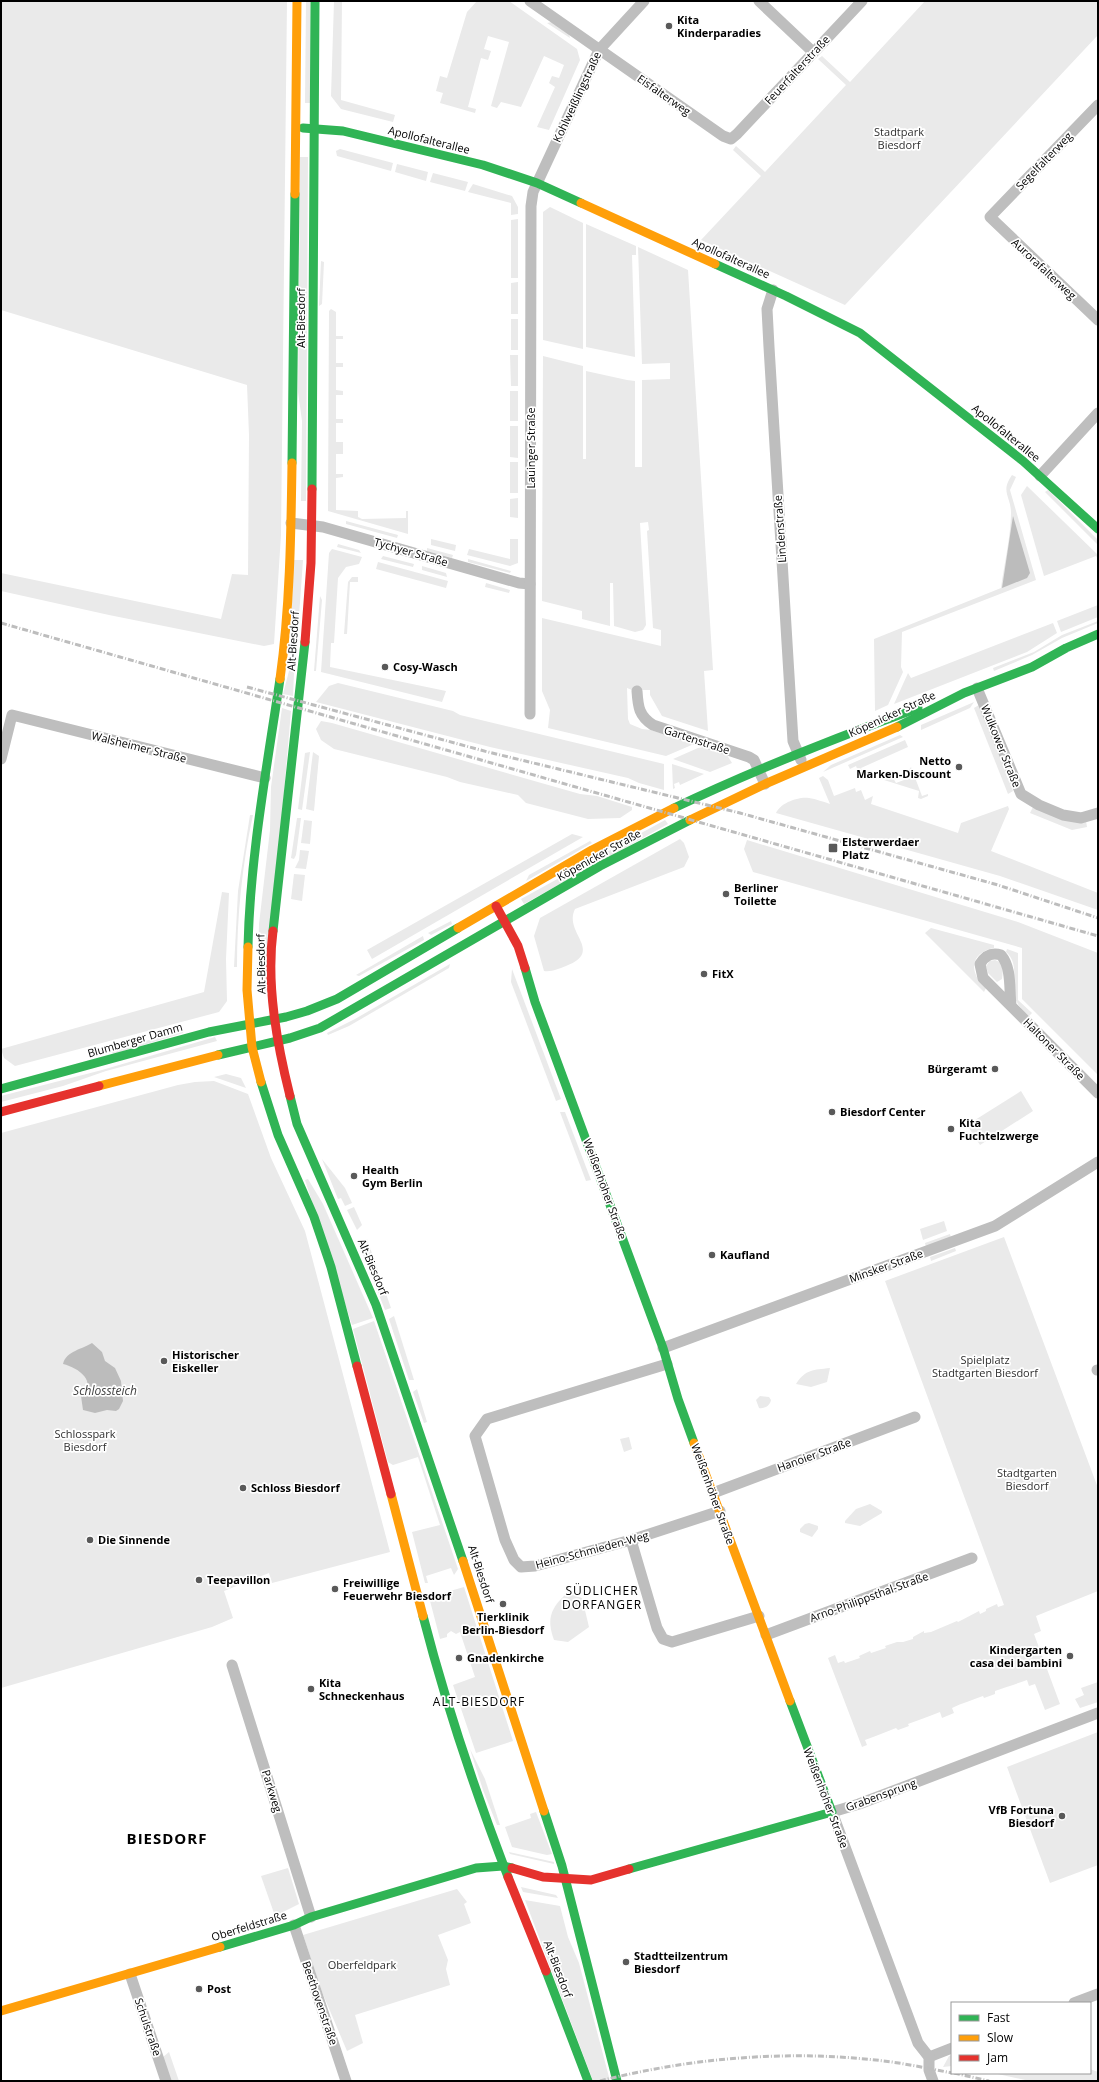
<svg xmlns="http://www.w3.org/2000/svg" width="1099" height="2082" viewBox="0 0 1099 2082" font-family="'Open Sans',sans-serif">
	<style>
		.green { fill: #eaeaea }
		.water { fill: #bcbcbc }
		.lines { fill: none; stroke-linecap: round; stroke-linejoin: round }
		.street { stroke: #bebebe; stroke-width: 11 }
		.fast { stroke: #30b455; stroke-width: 9 }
		.slow { stroke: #ff9f0a; stroke-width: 9 }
		.jam { stroke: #e5322d; stroke-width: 9 }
		.rail { stroke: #bdbdbd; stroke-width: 3; stroke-dasharray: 6 2 1 2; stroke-linecap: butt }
		.poi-dot { fill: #595959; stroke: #fff; stroke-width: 1.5 }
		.labels { text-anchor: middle; stroke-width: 3.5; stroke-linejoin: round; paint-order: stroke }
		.poi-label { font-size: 11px; font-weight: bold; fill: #000; stroke: #fff; text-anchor: start }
		.street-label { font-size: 11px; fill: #000; stroke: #fff }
		.park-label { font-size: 11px; fill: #2f2f2f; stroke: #fff }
		.water-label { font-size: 12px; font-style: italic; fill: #404040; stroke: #fff }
		.neighbourhood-label { font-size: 12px; letter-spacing: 1px; fill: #000; stroke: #fff }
		.district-label { font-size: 15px; font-weight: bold; letter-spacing: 1px; fill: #000; stroke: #fff }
	</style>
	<rect width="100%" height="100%" fill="#fff"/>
	<g class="green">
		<path d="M1,1H287L281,535L274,644L264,646L109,615L1,591V573L221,619L232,574L248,575L249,435L247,385L1,310Z"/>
		<path d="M306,1H310V103H305Z"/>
		<path d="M334,1H342L341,100L395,115L393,122L341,109L331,96Z"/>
		<path d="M477,1H509L577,49L580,60L549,130L537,127L555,87L549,83L552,76L559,78L564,65L544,56L521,107L501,102L497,108L491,106L509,42L488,36L484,49L491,51L488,60L481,58L468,107L476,109L475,113L440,103L443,93L436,91L440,76L447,78L467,12Z"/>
		<path d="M925,1H1098V35L845,305L701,240L761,176L733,150L736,146L765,172L846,85L818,59L822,56L850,82Z"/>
		<path d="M552,22L569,34L570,38L547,23Z"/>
		<path d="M340,149L393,163L391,171L337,156L336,151Z"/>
		<path d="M300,157H308L306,501H301L302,421L298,392Z"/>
		<path d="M397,164L428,172L426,181L395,172Z"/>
		<path d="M433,173L468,182L465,191L430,182Z"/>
		<path d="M473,184L512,196L518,207V214L511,215V203L468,192Z"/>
		<path d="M550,207L583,223V349L543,340V212Z"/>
		<path d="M518,219V278H511V220Z"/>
		<path d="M586,224L636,246V255H632L635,357L586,347Z"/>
		<path d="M638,247L688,270L713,670L704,671L708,731L662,716L650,695V690H632L627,688L628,719L630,724L642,729L651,730L694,744L666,756L548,728L550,710L542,691V618L661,646V630L653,628L647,531L649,530L648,522L640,523L646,625L643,630L635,632L614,626L613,583H610V626L582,619V611L542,601L543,356L583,366V459H586V371L627,380L635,381V467H642V380L670,379V363L642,364Z"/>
		<path d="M321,261L324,262L322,304L319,306Z"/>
		<path d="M518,282V314H511V283Z"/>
		<path d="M331,309L336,312V336H343V339H336V363H343V367H336V390L343,391V395H336V419H343V423H336V442H343V454H336V474H343V477L336,478V510L358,511V517L362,519L406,518V511H408V534L328,511L329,311Z"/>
		<rect x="511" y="319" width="7" height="31"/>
		<path d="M510,355H518V386H511Z"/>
		<rect x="510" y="391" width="8" height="30"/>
		<path d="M510,426H518V458L510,457Z"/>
		<rect x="510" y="462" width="8" height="31"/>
		<path d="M1012,475L1016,477L1010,490L1036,580L902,632L901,667L903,672L888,705L875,711L874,639L1001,588C1004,565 1011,535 1011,513C1011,496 1000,492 1012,475Z"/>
		<path d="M1027,486L1098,555V559L1096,556L1044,576L1021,495Z"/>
		<path d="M1048,490L1098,540V545L1045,492Z"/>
		<path d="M518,498V518L510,517V499Z"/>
		<path d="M346,521L398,535L397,538L346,524Z"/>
		<path d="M431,539L456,545L455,551L431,545Z"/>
		<path d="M510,539H518V563L510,566L467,555L469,549L510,559Z"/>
		<path d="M338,544L359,550L361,553L337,547Z"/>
		<path d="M427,548L453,555L452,558L427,551Z"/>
		<path d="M332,549L362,557L359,564L346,567L338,578L334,643H331L330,667L446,691L442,702L321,672L329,553Z"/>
		<path d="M383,556L414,564L413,567L381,559Z"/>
		<path d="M468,559L511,571L510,573L468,562Z"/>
		<path d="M294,560H303L297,644L293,650H290Z"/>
		<path d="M378,562L448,581L446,588L376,569Z"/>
		<path d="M422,566L446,573L447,577L422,570Z"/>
		<path d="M352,577H358V582H350L347,634H344L348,582Z"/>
		<path d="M486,583L510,590L509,593L485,587Z"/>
		<path d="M320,596L322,600L316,671H314Z"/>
		<path d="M1098,605V617L1061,632L1057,621Z"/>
		<path d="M1098,621V623L1062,638L1032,655L994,671L993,668L1034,652L1062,635Z"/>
		<path d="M1053,623L1057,633L1027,652L894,704L908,673L911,678Z"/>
		<path d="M290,667L294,673L293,696L283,694Z"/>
		<path d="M338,683L453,711L460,715L664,764V790L639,783L628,778L490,747L316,702L329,686Z"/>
		<path d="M974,702L970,708L921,730V725Z"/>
		<path d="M979,705L1013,791L1008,794L974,708Z"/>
		<path d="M282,708L291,711L267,990L262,992L258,964L259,924L270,830L271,787Z"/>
		<path d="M321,721L332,723L580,794L597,796L632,807V810L620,818L588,819L526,803L518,795L460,782L447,777L334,749L321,740L316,729Z"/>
		<path d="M900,735L903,737L823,772L831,765Z"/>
		<path d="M905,740L908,747L861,768L865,777L861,778L856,766L850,769L848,765Z"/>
		<path d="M704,747L727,755L732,763L710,772L673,759L698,748Z"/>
		<path d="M310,752L302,810L298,809L305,753Z"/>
		<path d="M313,752L319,756L314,811L306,809Z"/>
		<path d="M672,764L704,774L680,785L679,782L674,784L675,788L673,789Z"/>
		<path d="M911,767L922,796L928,794V796L921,799L918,798L919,791L884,780L892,776L896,783L912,777L909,770Z"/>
		<path d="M823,776L828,780L834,796L855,788L856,792L861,790L865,800L873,796L871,804L958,833L961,823L1008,806L1009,809L991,851L1098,893V910L1000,876L776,813C780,803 799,796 809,798C816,799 824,802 830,804L819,778Z"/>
		<path d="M1033,807L1086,821L1087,827L1072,830L1030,813Z"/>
		<path d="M250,815H253C242,865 237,917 237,967H234L238,891Z"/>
		<path d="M297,818H301L296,855L294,859L291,858Z"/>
		<path d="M304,820L312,821L310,844L301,843Z"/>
		<path d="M665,820L668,824L524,904L521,899Z"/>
		<path d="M572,834L583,837L372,959L367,950Z"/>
		<path d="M680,839L684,843L689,857L684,867L575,909C563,933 605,951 566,966C558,969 552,972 544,971L534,936L540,918Z"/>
		<path d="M747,840L1018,922L1098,953V1075L1022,999V948L753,872L744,849Z"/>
		<path d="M590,841L592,843L526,881L529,875Z"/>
		<path d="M300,850L309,851L306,869L295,868L299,860Z"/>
		<path d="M294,874L305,875L302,901L291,899Z"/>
		<path d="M222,892L229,893L226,959L227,1001L219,1012L15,1066L4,1058L1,1049L204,992Z"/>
		<path d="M451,921L452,924L431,935L428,933Z"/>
		<path d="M931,928L994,945V948C969,953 969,973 986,988L984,992L925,933Z"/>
		<path d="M423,936L424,940L359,976L356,975Z"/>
		<path d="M1007,949L1018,953V1000L1032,1013L1029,1016C1023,1011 1018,1006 1015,998C1011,982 1020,964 1006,952Z"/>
		<path d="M995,960C1004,963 1003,971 1002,979L997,982L988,973L986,966L990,961Z"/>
		<path d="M450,964L449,968L349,1026L328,1035L327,1033L355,1019Z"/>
		<path d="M512,969L561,1099L556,1101L511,982Z"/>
		<path d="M184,1030L183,1033L114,1054L110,1051Z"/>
		<path d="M215,1037L217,1041L106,1071L63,1086L1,1102V1096L102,1070Z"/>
		<path d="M226,1074L241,1078L246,1088L214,1077Z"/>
		<path d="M214,1081L248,1094L271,1158L305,1231L390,1552L272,1583L269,1573L224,1591L233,1618L212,1627L1,1688V1133L178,1085L195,1082Z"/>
		<path d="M1021,1091L1033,1111L980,1145L967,1125Z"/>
		<path d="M560,1112H565L591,1180L586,1181Z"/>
		<path d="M322,1159L345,1188L352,1203L345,1206L341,1198L338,1199Z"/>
		<path d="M308,1179L323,1204L373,1318L352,1325L305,1180Z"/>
		<path d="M354,1207L362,1225L357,1230L347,1210Z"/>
		<path d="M944,1221L947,1231L923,1240L920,1229Z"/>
		<path d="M950,1234L951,1238L926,1247L925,1243Z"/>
		<path d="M1004,1237L1098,1488V1591L1036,1616L1041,1631L1034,1634L1060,1704L1045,1710L1035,1684L1029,1686L1027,1680C1016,1684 1006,1687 995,1691V1694L984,1698L983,1696C973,1700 962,1703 952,1708L954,1713L942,1718L940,1712C930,1716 919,1720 908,1724L909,1726L898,1730L896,1728C886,1732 876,1736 865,1740L867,1745L862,1747L828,1658L835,1655L838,1663L844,1661L845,1663L860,1658L859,1656L870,1651L871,1653L886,1648L885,1646L897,1642H903L913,1639V1637L924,1631V1633L931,1632L957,1621L958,1622L979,1611L980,1614L986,1611V1609L997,1604L998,1607L1004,1605L885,1281Z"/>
		<path d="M367,1239L391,1308L385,1310L358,1242Z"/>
		<path d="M955,1248L956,1251L931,1261L930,1257Z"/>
		<path d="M394,1316L414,1380H409L389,1319Z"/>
		<path d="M374,1321L458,1569L454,1575L451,1568L426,1576L428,1583H425L412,1532L440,1525L418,1457L393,1465L388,1462L353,1329Z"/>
		<path d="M830,1368L827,1382L811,1387L796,1384C806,1369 813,1370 830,1368Z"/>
		<path d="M417,1389L427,1422L424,1423L413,1392Z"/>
		<path d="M760,1396L769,1397L771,1400C770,1406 764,1409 759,1408L756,1400Z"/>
		<path d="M629,1437L632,1449L624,1452L620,1439Z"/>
		<path d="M870,1504L882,1511V1513L860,1526L845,1523V1521L856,1509Z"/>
		<path d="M809,1523L818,1526V1529L812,1537L800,1532V1529L805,1524Z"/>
		<path d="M464,1587L513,1741L476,1753L453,1685L475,1677L460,1632L456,1634L451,1631L447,1634V1637L440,1639L429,1597Z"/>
		<path d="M567,1593L582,1598L589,1627L568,1642L554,1640C546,1618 551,1608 567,1593Z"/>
		<path d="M1098,1682V1702L1080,1708L1075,1699L1084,1695L1081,1688Z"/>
		<path d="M1098,1732V1865L1050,1883L1007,1767Z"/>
		<path d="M470,1749L485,1779L500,1825H497L483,1790Z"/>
		<path d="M536,1812L552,1854L547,1855L512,1847L505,1827L531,1818L530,1814Z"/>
		<path d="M509,1852L554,1862V1864L510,1854Z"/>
		<path d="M288,1868L299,1904L275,1916L261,1876Z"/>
		<path d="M521,1887L556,1895L558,1898L523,1892Z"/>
		<path d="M457,1889L467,1902L464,1904L471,1923L438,1935L448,1960L446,1969L450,1985L355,2015L363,2043L347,2051L322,1992L303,1935Z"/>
		<path d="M525,1900L560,1906L568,1937L579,1963L610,2081H593Z"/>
		<path d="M169,2052L179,2081H170L163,2057Z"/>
		<path d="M952,2055V2066L943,2067L949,2056Z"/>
		<path d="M1090,2069L1098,2072V2081H1030L993,2073H1090Z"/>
	</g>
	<g class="water">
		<path d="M1013,516L1030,573L1027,578L1002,588Z"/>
		<path d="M92,1343L102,1352L105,1361L115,1368L121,1381L123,1401L119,1409L116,1411L107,1410L95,1413L83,1410L81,1396C98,1382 79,1368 63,1364C66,1351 83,1349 92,1343Z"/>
	</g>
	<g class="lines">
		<g class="street">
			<path d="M530,1L723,136L731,139L737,134L862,1"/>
			<path d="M759,1L813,52"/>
			<path d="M1098,105L990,217L1098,320"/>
			<path d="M773,290L767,309L769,347L793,741L801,760"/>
			<path d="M1040,476L1098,413"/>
			<path d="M291,523L323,527L519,583L530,584"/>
			<path d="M977,688L1021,794L1039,805L1063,815L1081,818L1098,813"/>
			<path d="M637,691C638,707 639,716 653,725L749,757L754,760L765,784"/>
			<path d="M530,714L531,206L533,192L599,50L644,1"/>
			<path d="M1,759L12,715L265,778"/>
			<path d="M1011,1005C1009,989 1012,968 1001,955C991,952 985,956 980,964L983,978L1098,1093"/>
			<path d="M663,1348L995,1226L1098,1162"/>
			<path d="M667,1364L487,1419L475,1436L505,1540L514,1560L521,1567L535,1566L631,1540L720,1511"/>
			<path d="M1097,1370H1098"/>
			<path d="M713,1493L915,1417"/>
			<path d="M631,1540L657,1628L663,1639L672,1642L759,1616"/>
			<path d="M766,1635L972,1558"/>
			<path d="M232,1665L311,1917"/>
			<path d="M294,1925L346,2081"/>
			<path d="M130,1974L166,2081"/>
			<path d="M1074,2003L1098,1994"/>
			<path d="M929,2057L952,2048"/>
			<path d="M933,2081L929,2070V2057L918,2043L832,1812L859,1804L1098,1713"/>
		</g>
		<g class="fast">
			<path d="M303,128L343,131L483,165L537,183L581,203"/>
			<path d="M715,264L786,296L860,333L1023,461L1098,529"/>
			<path d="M292,463L295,194"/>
			<path d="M312,489L315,1"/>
			<path d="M897,727L964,693L1032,667L1066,648L1098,634"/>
			<path d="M674,808C754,770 835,738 918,708"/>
			<path d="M273,931L305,642"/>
			<path d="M248,947C250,857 267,767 280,679"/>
			<path d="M525,968L535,1002L663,1348L678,1399L694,1443"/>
			<path d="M218,1055L290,1038L320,1028L600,866L690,820"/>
			<path d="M261,1082L278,1135L314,1217L331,1267L357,1366"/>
			<path d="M1,1089L209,1032L286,1017L307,1011L337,999L458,928"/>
			<path d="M290,1096L297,1124L376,1305L463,1561"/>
			<path d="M423,1616C446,1705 475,1791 508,1877"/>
			<path d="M544,1811L562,1866L617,2081"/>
			<path d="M629,1869L832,1812L790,1701"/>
			<path d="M220,1947L294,1925L311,1917L476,1868L503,1866L512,1868"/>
			<path d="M546,1971L588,2081"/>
		</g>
		<g class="slow">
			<path d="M295,194L297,1"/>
			<path d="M581,203L715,264"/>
			<path d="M280,679C290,608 291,534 292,463"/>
			<path d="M690,820L765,784L897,727"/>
			<path d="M458,928L592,850L674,808"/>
			<path d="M248,947L247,990L252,1047L261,1082"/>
			<path d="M99,1086L218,1055"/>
			<path d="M694,1443L790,1701"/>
			<path d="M391,1494L423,1616"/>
			<path d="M463,1561L544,1811"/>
			<path d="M1,2011L220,1947"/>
		</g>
		<g class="jam">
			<path d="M305,642L311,563L312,489"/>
			<path d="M496,906L518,946L525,968"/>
			<path d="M273,931C266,985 277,1044 290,1096"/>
			<path d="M1,1112L99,1086"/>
			<path d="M357,1366L391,1494"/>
			<path d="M512,1868L543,1877L591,1880L629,1869"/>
			<path d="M508,1877L546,1971"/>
		</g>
		<g class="rail">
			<path d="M1,623L1098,936"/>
			<path d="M247,687L488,752L740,813L998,885L1098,918"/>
			<path d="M954,2073L989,2081"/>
			<path d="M600,2081C694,2057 795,2049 892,2062C912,2065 932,2069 952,2073"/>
		</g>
	</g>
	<g class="poi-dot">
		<circle cx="669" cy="26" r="4"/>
		<circle cx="385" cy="667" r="4"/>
		<circle cx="959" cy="767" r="4"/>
		<rect x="828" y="843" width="10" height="10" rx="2"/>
		<circle cx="726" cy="894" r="4"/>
		<circle cx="704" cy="974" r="4"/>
		<circle cx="995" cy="1069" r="4"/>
		<circle cx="832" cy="1112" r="4"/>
		<circle cx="951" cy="1129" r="4"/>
		<circle cx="354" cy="1176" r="4"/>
		<circle cx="712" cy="1255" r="4"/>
		<circle cx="164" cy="1361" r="4"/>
		<circle cx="243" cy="1488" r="4"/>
		<circle cx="90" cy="1540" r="4"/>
		<circle cx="199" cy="1580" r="4"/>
		<circle cx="335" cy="1589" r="4"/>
		<circle cx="503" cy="1604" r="4"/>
		<circle cx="1070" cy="1656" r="4"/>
		<circle cx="459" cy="1658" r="4"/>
		<circle cx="311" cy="1689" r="4"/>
		<circle cx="1062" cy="1816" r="4"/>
		<circle cx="626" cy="1962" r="4"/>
		<circle cx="199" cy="1989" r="4"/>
	</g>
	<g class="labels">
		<g class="poi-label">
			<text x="677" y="24">Kita<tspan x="677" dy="13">Kinderparadies</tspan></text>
			<text x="393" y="671">Cosy-Wasch</text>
			<text x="951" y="765" text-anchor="end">Netto<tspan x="951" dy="13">Marken-Discount</tspan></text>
			<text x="842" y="846">Elsterwerdaer<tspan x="842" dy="13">Platz</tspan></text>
			<text x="734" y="892">Berliner<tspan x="734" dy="13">Toilette</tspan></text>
			<text x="712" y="978">FitX</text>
			<text x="987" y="1073" text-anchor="end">Bürgeramt</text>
			<text x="840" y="1116">Biesdorf Center</text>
			<text x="959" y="1127">Kita<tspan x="959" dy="13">Fuchtelzwerge</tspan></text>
			<text x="362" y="1174">Health<tspan x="362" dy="13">Gym Berlin</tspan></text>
			<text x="720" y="1259">Kaufland</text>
			<text x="172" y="1359">Historischer<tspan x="172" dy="13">Eiskeller</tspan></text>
			<text x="251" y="1492">Schloss Biesdorf</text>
			<text x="98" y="1544">Die Sinnende</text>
			<text x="207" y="1584">Teepavillon</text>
			<text x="343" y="1587">Freiwillige<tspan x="343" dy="13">Feuerwehr Biesdorf</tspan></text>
			<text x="503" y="1621" text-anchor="middle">Tierklinik<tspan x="503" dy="13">Berlin-Biesdorf</tspan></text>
			<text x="1062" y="1654" text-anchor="end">Kindergarten<tspan x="1062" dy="13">casa dei bambini</tspan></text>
			<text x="467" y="1662">Gnadenkirche</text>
			<text x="319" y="1687">Kita<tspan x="319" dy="13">Schneckenhaus</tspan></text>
			<text x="1054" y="1814" text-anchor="end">VfB Fortuna<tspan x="1054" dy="13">Biesdorf</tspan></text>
			<text x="634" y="1960">Stadtteilzentrum<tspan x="634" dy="13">Biesdorf</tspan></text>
			<text x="207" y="1993">Post</text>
		</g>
		<g class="street-label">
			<text transform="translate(797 70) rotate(-47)" y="4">Feuerfalterstraße</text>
			<text transform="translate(664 95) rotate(35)" y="4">Eisfalterweg</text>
			<text transform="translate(577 97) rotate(-65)" y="4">Kohlweißlingstraße</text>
			<text transform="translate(429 140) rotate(14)" y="4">Apollofalterallee</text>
			<text transform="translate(1044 161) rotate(-46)" y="4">Segelfalterweg</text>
			<text transform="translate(731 258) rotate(24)" y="4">Apollofalterallee</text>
			<text transform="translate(1044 269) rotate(43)" y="4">Aurorafalterweg</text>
			<text transform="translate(301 318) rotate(-90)" y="4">Alt-Biesdorf</text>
			<text transform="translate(1006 433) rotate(39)" y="4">Apollofalterallee</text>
			<text transform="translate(531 448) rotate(-90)" y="4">Lauinger Straße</text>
			<text transform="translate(780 529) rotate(-94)" y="4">Lindenstraße</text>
			<text transform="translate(411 552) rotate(16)" y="4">Tychyer Straße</text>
			<text transform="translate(293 641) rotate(-86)" y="4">Alt-Biesdorf</text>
			<text transform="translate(892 714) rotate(-25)" y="4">Köpenicker Straße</text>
			<text transform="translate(697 740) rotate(18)" y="4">Gartenstraße</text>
			<text transform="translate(1001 746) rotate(68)" y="4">Wulkower Straße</text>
			<text transform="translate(139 747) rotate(14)" y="4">Walsheimer Straße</text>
			<text transform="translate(599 855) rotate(-29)" y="4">Köpenicker Straße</text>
			<text transform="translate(261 964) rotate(-91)" y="4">Alt-Biesdorf</text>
			<text transform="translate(135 1040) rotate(-16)" y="4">Blumberger Damm</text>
			<text transform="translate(1054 1049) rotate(45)" y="4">Haltoner Straße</text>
			<text transform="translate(605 1189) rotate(70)" y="4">Weißenhöher Straße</text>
			<text transform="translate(886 1266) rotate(-20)" y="4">Minsker Straße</text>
			<text transform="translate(373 1267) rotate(67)" y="4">Alt-Biesdorf</text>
			<text transform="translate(814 1455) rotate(-20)" y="4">Hanoier Straße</text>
			<text transform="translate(713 1494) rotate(70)" y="4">Weißenhöher Straße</text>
			<text transform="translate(592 1550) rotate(-15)" y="4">Heino-Schmieden-Weg</text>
			<text transform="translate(481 1574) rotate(72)" y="4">Alt-Biesdorf</text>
			<text transform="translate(869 1597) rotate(-20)" y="4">Arno-Philippsthal-Straße</text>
			<text transform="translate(272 1791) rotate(73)" y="4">Parkweg</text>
			<text transform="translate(881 1795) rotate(-20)" y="4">Grabensprung</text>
			<text transform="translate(826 1798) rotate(69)" y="4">Weißenhöher Straße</text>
			<text transform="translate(249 1926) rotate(-17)" y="4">Oberfeldstraße</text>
			<text transform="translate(558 1969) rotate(69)" y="4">Alt-Biesdorf</text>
			<text transform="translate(320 2003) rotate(71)" y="4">Beethovenstraße</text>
			<text transform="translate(148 2027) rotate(71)" y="4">Schulstraße</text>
		</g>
		<g class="park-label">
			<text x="899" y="136">Stadtpark<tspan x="899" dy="13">Biesdorf</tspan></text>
			<text x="985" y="1364">Spielplatz<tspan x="985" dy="13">Stadtgarten Biesdorf</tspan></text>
			<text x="85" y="1438">Schlosspark<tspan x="85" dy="13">Biesdorf</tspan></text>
			<text x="1027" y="1477">Stadtgarten<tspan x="1027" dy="13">Biesdorf</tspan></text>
			<text x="362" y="1969">Oberfeldpark</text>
		</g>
		<g class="water-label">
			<text x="105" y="1395">Schlossteich</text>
		</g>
		<g class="neighbourhood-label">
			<text x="602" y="1595">SÜDLICHER<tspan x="602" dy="14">DORFANGER</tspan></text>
			<text x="479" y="1706">ALT-BIESDORF</text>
		</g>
		<g class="district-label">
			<text x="167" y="1844">BIESDORF</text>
		</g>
	</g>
	<rect width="1099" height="2082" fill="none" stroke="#000000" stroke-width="4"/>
	<rect x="951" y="2002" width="140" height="72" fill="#ffffff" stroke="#999999"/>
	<rect x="959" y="2015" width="20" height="6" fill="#30b455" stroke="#999999"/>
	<text x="987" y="2022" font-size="12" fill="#000000">Fast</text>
	<rect x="959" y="2035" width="20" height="6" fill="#ff9f0a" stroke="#999999"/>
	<text x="987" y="2042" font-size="12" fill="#000000">Slow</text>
	<rect x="959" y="2055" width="20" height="6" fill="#e5322d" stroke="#999999"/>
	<text x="987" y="2062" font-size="12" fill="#000000">Jam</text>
</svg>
